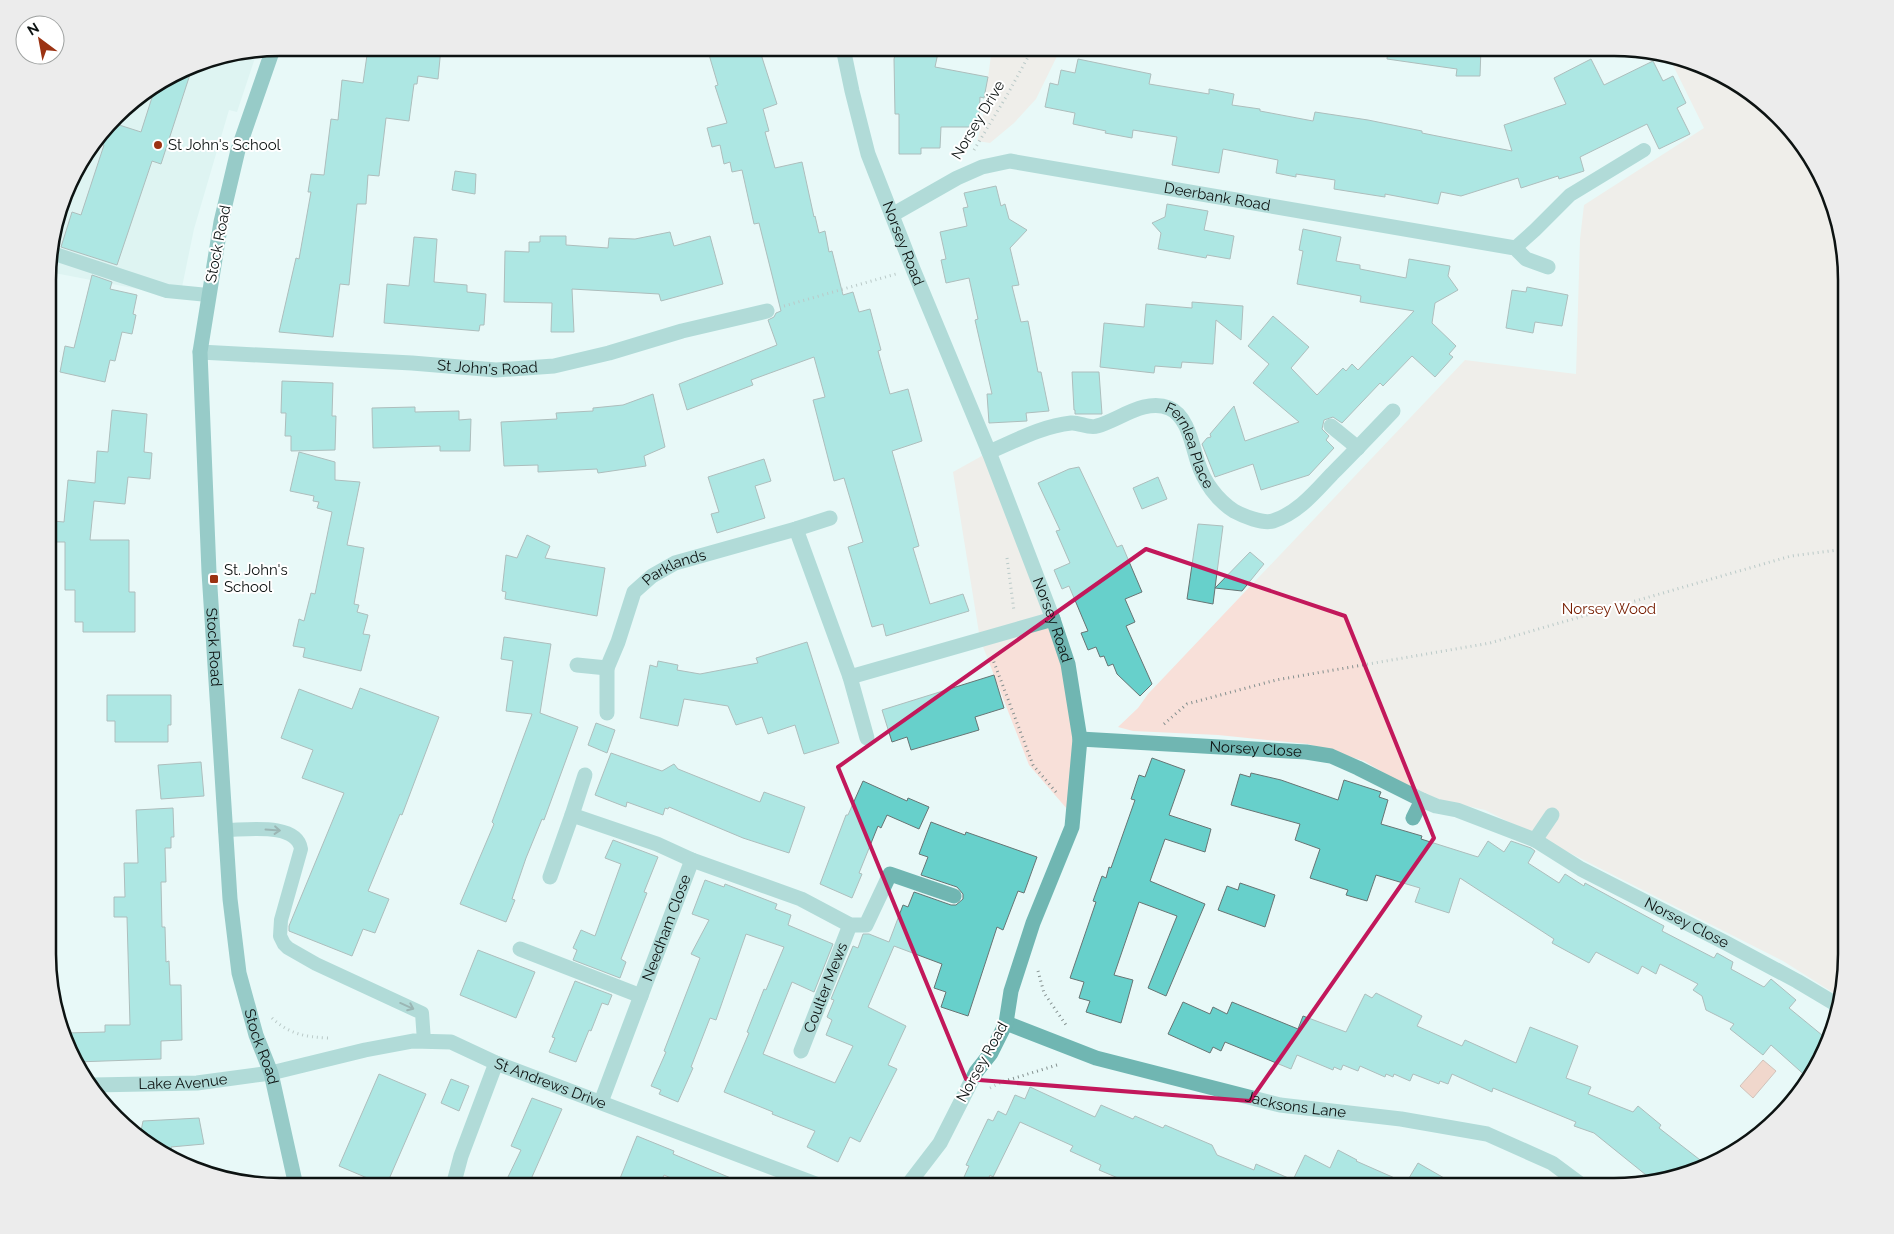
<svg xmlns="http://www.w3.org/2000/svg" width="1894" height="1234" viewBox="0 0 1894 1234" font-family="Raleway,sans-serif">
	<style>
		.built { fill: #d3eeec }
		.green { fill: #f8e0d9 }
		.water { fill: #fbad97; stroke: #b47f6f }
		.building { fill: #67d0cb; stroke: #677574 }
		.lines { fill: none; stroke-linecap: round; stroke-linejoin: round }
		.path { stroke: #838f8e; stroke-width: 3; stroke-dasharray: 1 4; stroke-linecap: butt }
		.service { stroke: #70b6b2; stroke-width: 14 }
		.minor { stroke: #70b6b2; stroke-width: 15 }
		.tertiary { stroke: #70b6b2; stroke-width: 15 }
		.secondary { stroke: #37928f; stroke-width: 15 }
		.oneway { stroke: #3e6462 }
		.marked { fill: none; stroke: #c2185b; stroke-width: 4; stroke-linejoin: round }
		.poi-dot { fill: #9b3313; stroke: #fff; stroke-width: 2 }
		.labels { text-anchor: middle; stroke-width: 4; stroke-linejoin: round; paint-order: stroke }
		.street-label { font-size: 15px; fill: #0d1312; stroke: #fff }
		.poi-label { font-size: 15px; fill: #0d1312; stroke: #fff; text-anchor: start }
		.park-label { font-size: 15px; fill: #761d00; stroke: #fff }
		.rim { fill: none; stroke: #0d1312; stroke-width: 2.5 }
	</style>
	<rect width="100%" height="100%" fill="#e8f9f8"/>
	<path class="built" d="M257,52L237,112L229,110L194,229L180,297L49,272V250L72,177L127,106L192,65Z"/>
	<g class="green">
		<path d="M992,48H1061L1036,99L1014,123L990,143L977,141L982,122Z"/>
		<path d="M1669,57L1688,60L1743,87L1815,164L1846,266V968L1840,997L1783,961L1485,810L1441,800L1404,785L1364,761L1308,744L1218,735L1133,731L1118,727L1138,708L1148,694L1465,360L1576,374L1580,239L1584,205L1704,128Z"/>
		<path d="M989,452L1075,705L1074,817L1029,765L980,639L953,472Z"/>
	</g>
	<g class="water">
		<path d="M1342,48H1377L1375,54Z"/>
		<path d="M1763,1060L1776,1071L1753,1098L1740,1086Z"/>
	</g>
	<g class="building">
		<path d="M368,48H441L438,79L418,76L417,84H414L409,121L386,118L379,176L368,175L366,204H357L349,285L340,284L333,337L279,332L296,258L299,259L311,192H308L311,174L324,175L331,119L338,120L342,80L363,83Z"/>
		<path d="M707,48H759L777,104L763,109L769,131L765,132L775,168L802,162L814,217L815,216L819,233L825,231L829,252L832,251L843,295L853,292L859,312L870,309L881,350L878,351L890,394L908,389L922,441L892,451L919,546L913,548L930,604L963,594L969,611L886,636L883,624L872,627L848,547L863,542L844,478L834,481L813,400L825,397L814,357L751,380L753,385L687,410L679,384L777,345L768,320L774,317L776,313L781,311L759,223L754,224L742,170L732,172L730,162L724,164L720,145L712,147L707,128L727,123L715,86L718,85Z"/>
		<path d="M897,48H939L935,67L988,77L984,98L980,97L979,127H941L940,148H921V154H899V114H895L894,59Z"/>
		<path d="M1388,48H1481L1480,76H1456L1457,69L1387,59Z"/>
		<path d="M1078,59L1151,74L1149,84L1209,94V89L1234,94L1232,105L1260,109V111L1313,121L1315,112L1368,120L1422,131V133L1512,151L1504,125L1566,104L1554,78L1591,59L1604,85L1653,61L1663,81L1673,76L1686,103L1677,108L1690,134L1659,149L1647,124L1580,157L1584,171L1559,179L1558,176L1521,188L1518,178L1461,196L1441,192L1438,204L1385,194V197L1334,189L1335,180L1296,174V177L1276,173L1278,160L1223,149L1219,173L1172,165L1177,137L1133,130L1132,138L1105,133L1106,131L1073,124L1075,113L1045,107L1050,83L1058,85L1061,70L1075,73Z"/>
		<path d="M193,65L161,164L152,161L117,265L61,247L72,212L81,215L104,145L98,143L113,123L141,132L155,88Z"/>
		<path d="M455,171L476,174L475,194L452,190Z"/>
		<path d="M996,186L1001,206L1005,204L1009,219L1027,230L1010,248L1019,285L1012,286L1021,322L1028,321L1038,372H1041L1049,411L1026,413L1027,421L989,423L987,394H992L975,320L978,319L969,278L946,283L941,260L946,259L940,232L967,226L963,208L968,207L964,193Z"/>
		<path d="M1167,204L1208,211L1204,230L1234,236L1230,259L1207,255L1206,258L1158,249L1161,233L1152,223L1165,217Z"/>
		<path d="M1303,229L1341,237L1336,261L1360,265V269L1406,278L1409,259L1450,266L1448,276L1458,290L1435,303L1432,323L1456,346L1449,354L1453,357L1435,377L1412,356L1383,386L1380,383L1342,423L1333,417L1324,420L1322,429L1329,436L1326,440L1334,448L1309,475L1261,490L1253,464L1215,477L1202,444L1207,438L1211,437L1210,434L1234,406L1245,441L1299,422L1253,383L1269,364L1248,346L1273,316L1309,347L1291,368L1317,395L1343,368L1346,371L1352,364L1358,370L1414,311L1360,302L1361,296L1297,284L1303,251L1299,250Z"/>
		<path d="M670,232L674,246L710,236L723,284L661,301L659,294L572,289L574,332H551L552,303L504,302L505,251L529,252V242H540V236H566V245L608,248L609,238L635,239Z"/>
		<path d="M414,237L437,239L434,282L467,285V292L486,294L484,325H480L479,331L384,323L387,284L409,286Z"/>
		<path d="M92,275L112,282L110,289L137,295L133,314L136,315L132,334L122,332L115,361L110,360L105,382L60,372L65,346L74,348Z"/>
		<path d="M1527,287L1568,295L1562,326L1535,322L1533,333L1506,328L1512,290L1526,292Z"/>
		<path d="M1192,302L1243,306L1241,340L1216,320L1213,364L1182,362L1181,368L1155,366L1154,373L1100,367L1104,323L1144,327L1146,304L1192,308Z"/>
		<path d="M1072,372H1099L1102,414H1075V410H1074Z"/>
		<path d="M282,381L333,383L332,416H336L335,450L291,451V436H285L286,413H281Z"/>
		<path d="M653,394L665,447L644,456L646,466L598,473L597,469L538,472V465L504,466L501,422L557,419L556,413L593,411V408L623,405Z"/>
		<path d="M415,407V412L459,411V420L471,419L470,451H440V446L373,448L372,408Z"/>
		<path d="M112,410L147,414L144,452L152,453L150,479L128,477L125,504L94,501L90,540H129V592H135V632H83V622H75V590H65V542H53V521L64,522L68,480L95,483L97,451L108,452Z"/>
		<path d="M299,452L335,462V480L360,482L347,545L364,548L354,604L359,605L357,612L368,615L363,634L370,635L361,671L303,657L305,648L293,646L299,619L304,621L311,593L315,594L332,512L317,508L319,502L313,501L314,496L290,491Z"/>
		<path d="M764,459L771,481L755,486L765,518L717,533L711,514L719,512L708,477Z"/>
		<path d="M1079,467L1117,547L1122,545L1142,592L1125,599L1135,622L1126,626L1152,684L1140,696L1117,674L1113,664L1108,666L1104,656L1100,657L1096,647L1088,650L1081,633L1088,631L1069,586L1062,589L1054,570L1070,563L1056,531L1060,530L1038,483L1069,469Z"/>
		<path d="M1158,477L1167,499L1142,509L1133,488Z"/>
		<path d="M1198,524L1223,526L1215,588L1250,552L1264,564L1242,591L1215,588L1213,604L1187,599Z"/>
		<path d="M527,535L550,546L545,558L605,568L597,616L505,599L506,592L502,591L506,555L517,558Z"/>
		<path d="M504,637L551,644L540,713L578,727L544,820L542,819L526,858L512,899L515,900L506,922L460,904L494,824L492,822L532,714L506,711L513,661L501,659Z"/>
		<path d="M807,642L839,743L804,754L795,725L768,734L762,717L736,725L728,706L684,699L678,726L640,718L650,665L657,667L658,661L678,665L677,670L700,674L758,663L756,658Z"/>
		<path d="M994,675L1004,708L975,717L979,730L911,750L907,737L892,742L882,710Z"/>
		<path d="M360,688L439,717L402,815L400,814L368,891L389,899L375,933L363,929L352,956L289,931V926L344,793L302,778L313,750L281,738L299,689L352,709Z"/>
		<path d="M107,695H171V725H168V742H115V721H107Z"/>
		<path d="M596,723L615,730L607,753L588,745Z"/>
		<path d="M611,753L662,771L674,764L678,769L760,802L764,792L805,807L789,853L743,838L669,807L668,809L665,808L663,815L627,802L626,807L595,795Z"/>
		<path d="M1152,758L1185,770L1169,815L1211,829L1205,852L1165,839L1150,881L1205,904L1166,996L1148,988L1177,916L1139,902L1114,975L1133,980L1121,1023L1086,1012L1090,1001L1079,998L1084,982L1070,978L1096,902L1093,901L1102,876L1106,878L1109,867L1111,868L1135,800L1131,799L1139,775L1145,777Z"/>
		<path d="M201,762L204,796L161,799L158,765Z"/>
		<path d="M1251,773L1281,780L1338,800L1344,780L1381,792L1379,797L1388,800L1381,824L1422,836L1421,839L1478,857L1488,841L1504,852L1511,841L1531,848L1535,851L1528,863L1559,883L1565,874L1584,886L1585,883L1664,926L1662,931L1714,958L1717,953L1733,962L1731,969L1764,987L1771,979L1796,1000L1789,1008L1828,1040L1809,1079L1771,1045L1763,1055L1730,1029L1734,1024L1706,1010L1702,996L1693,990L1698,984L1660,964L1656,974L1642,966L1638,974L1596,952L1589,963L1552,943L1554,939L1460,878L1449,913L1415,902L1420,888L1376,875L1367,901L1346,895L1348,890L1310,878L1320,849L1295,840L1300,824L1231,805L1240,774L1250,777Z"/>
		<path d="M863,781L907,801L908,798L929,807L919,829L887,815L881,828L878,826L859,873L862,874L852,898L820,884L846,815H848Z"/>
		<path d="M173,808L174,837H171V848H165L166,882H161L162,927H165L166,962L169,961L170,985H181L182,1040L161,1041V1059L76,1062L66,1033L105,1032V1025H130L127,917H114V897H125L124,863H138L136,810Z"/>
		<path d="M931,822L965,835L966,832L1037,857L1024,893L1018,891L1003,930L997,927L968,1016L941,1007L946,992L934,988L942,964L894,946L868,1007L906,1026L888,1065L897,1069L860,1142L850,1137L838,1162L807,1147L815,1131L772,1114L773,1112L724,1092L749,1033L747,1032L764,989L766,990L784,947L746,934L716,1020L710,1018L691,1067L693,1068L678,1102L659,1094L661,1090L651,1086L666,1052L664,1051L700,958L691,954L709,920L692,914L705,880L724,887L725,884L777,904L775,909L791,915L788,925L833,944L814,992L792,982L763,1054L835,1083L853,1046L826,1035L832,1020L827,1017L834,1000L831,999L853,946L858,948L863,934H869L889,942L903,905L908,907L914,892L951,905H956L963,899V894L957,887L921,875L928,857L919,854Z"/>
		<path d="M613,840L658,857L644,892L647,893L621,959L626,962L620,978L573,960L577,950L573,948L581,930L595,936L621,864L605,858Z"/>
		<path d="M1240,883L1275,895L1265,927L1218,910L1227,886L1238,890Z"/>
		<path d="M478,950L535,972L516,1018L460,995Z"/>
		<path d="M575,981L612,995L608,1005L602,1003L591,1031L589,1030L576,1062L549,1052L555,1038L552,1037Z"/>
		<path d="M1376,993L1422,1016L1417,1026L1462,1046L1465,1040L1516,1063L1530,1027L1578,1046L1566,1078L1591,1087L1588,1094L1633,1112L1638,1106L1661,1125L1659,1128L1704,1163L1651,1179L1594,1133L1574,1126L1576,1122L1493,1088L1492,1092L1452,1074L1448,1084L1440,1081L1439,1084L1413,1074L1410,1081L1394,1074L1393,1077L1386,1074L1385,1077L1360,1066L1358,1071L1343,1065L1341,1070L1334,1067L1333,1070L1297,1055L1291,1069L1225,1042L1221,1051L1213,1047L1210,1053L1168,1034L1183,1002L1210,1014L1213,1007L1227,1014L1232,1002L1298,1029L1303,1016L1346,1032L1365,994L1372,998Z"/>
		<path d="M379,1074L426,1094L386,1186L339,1166Z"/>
		<path d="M451,1079L469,1086L459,1111L441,1103Z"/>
		<path d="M1030,1087L1095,1117L1101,1105L1133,1119L1135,1116L1163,1128L1165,1125L1212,1145L1217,1155L1254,1170L1256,1164L1293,1180L1305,1155L1330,1168L1338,1150L1357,1160L1356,1161L1406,1183L1418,1163L1458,1186H1179L1165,1181L1163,1186H1137L1099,1170L1101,1165L1070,1151L1073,1146L1020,1122L993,1177L990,1175L985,1186H960L969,1166L966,1165L988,1119L993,1121L998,1111L1006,1115L1015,1095L1025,1099Z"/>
		<path d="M532,1098L562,1109L528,1186H523L507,1179L521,1150L511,1146Z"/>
		<path d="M199,1118L204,1144L171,1147L173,1158L151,1147L140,1136L143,1121Z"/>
		<path d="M637,1136L674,1151L673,1154L750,1186H690L664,1175L659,1186H617Z"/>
	</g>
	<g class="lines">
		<g class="path">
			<path d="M974,150L1006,97L1033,48"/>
			<path d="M784,306L896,274"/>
			<path d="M1007,558L1014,611"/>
			<path d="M992,657L1033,765L1056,792"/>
			<path d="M1164,724L1187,704L1276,680L1490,643L1791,556L1846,549"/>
			<path d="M1038,971L1044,993L1066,1025"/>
			<path d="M272,1018C289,1034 305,1037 328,1038"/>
			<path d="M990,1088L1002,1082L1057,1065"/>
		</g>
		<g class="service">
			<path d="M1515,248L1535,230L1570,195L1644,150"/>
			<path d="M49,252L167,291L208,295"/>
			<path d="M225,830C246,830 297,822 301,849L281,920L280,936L284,944L288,948L316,964L422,1013L424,1041"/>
		</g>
		<g class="minor">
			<path id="s1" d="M892,215L957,178L982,167L1010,161L1515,248L1526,259L1548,267"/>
			<path id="s2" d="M200,352L412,363L496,370L554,366L609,353L682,331L767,311"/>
			<path d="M1331,426L1358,448"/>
			<path id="s3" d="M989,452C1015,441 1042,426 1071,423C1079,422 1089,429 1097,426C1119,420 1145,398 1169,408C1188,416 1192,445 1198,463C1204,482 1217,500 1234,511C1243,516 1263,524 1273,521C1298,513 1315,492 1332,474C1353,453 1373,432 1393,411"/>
			<path d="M796,529L850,677L1053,619"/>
			<path id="s4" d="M577,665L607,668L618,642L634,592L652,576L675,563L796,529L830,518"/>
			<path d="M850,677L867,738"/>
			<path d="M607,713V668"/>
			<path id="s5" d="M1080,739L1306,752L1331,756L1358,768L1422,800L1436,806L1457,810L1535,840L1581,869L1726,943L1797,981L1839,1006"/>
			<path d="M572,815L585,775"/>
			<path d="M1413,818L1422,800"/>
			<path d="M1535,840L1552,815"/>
			<path d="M550,877L572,815L657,844L692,860L801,899L850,925H866L890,874L954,896"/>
			<path d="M520,949L641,996"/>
			<path id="s6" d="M1006,1023L1096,1058L1280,1105L1401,1119L1487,1134L1552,1163L1583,1186"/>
			<path id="s7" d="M801,1051L850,925"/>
			<path id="s8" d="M93,1085L197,1083L271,1073L365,1050L413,1041L451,1042L496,1063L821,1186"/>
			<path id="s9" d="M601,1102L692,860"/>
			<path d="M453,1186L461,1156L496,1063"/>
		</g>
		<path class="tertiary" id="s10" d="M843,48L852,91L868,154L913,269L989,452L1053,619L1068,664L1080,739L1072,827L1033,923L1011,991L1006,1023L991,1053L976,1072L940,1143L907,1186"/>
		<path class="secondary" id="s11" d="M273,49L238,150L221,222L200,352L209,572L230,899L239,973L256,1035L271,1073L296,1186"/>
	</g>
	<defs><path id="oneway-shaft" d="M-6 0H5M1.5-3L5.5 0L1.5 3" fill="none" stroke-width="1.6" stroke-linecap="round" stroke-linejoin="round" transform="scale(1.25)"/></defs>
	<g class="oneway">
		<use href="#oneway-shaft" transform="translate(273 830) rotate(4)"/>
		<use href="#oneway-shaft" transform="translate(407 1006) rotate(24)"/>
	</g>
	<path d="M0 0H1894V1234H0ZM1146,549L1345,616L1434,838L1250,1101L966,1079L838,767Z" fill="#e8f9f8" fill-opacity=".55" fill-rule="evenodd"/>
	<path class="marked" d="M1146,549L1345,616L1434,838L1250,1101L966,1079L838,767Z"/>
	<g class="poi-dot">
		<circle cx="158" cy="145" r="5"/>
		<rect x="209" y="574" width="10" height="10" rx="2.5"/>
	</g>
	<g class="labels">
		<g class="street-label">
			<text transform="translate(978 120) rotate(-59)" y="5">Norsey Drive</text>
			<text dy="5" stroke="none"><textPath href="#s1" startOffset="341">Deerbank Road</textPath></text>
			<text dy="5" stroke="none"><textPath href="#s10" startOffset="205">Norsey Road</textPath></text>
			<text transform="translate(218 244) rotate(-79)" y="5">Stock Road</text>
			<text dy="5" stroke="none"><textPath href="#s2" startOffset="288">St John's Road</textPath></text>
			<text dy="5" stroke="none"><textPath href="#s3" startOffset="234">Fernlea Place</textPath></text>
			<text dy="5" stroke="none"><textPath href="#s4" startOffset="159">Parklands</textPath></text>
			<text dy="5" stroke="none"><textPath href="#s10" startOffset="610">Norsey Road</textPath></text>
			<text dy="5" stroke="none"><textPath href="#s11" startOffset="608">Stock Road</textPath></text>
			<text dy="5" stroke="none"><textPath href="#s5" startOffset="176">Norsey Close</textPath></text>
			<text dy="5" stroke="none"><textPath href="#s5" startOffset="646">Norsey Close</textPath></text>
			<text dy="5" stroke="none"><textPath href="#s9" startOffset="186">Needham Close</textPath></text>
			<text dy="5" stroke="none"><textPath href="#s7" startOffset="68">Coulter Mews</textPath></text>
			<text dy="5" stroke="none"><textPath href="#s11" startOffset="1012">Stock Road</textPath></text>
			<text transform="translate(982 1062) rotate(-61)" y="5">Norsey Road</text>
			<text dy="5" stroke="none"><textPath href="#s8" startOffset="90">Lake Avenue</textPath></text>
			<text dy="5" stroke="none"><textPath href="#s8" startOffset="470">St Andrews Drive</textPath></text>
			<text dy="5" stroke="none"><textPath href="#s6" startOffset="302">Jacksons Lane</textPath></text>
		</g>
		<g class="poi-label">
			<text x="168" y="150">St John's School</text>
			<text x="224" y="575">St. John's<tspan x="224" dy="17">School</tspan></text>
		</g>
		<g class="park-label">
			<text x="1609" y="614">Norsey Wood</text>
		</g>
	</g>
	<path d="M0 0H1894V1234H0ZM280 56H1614A224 224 0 0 1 1838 280V954A224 224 0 0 1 1614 1178H280A224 224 0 0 1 56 954V280A224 224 0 0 1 280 56Z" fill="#ececec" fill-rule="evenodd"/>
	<path class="rim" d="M280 56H1614A224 224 0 0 1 1838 280V954A224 224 0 0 1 1614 1178H280A224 224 0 0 1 56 954V280A224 224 0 0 1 280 56Z"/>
	<g transform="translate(40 40) rotate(328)"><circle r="24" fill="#ffffff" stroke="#9ea1a0"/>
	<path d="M0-4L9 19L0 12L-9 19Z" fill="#9b3313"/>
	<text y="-8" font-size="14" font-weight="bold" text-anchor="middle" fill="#0d1312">N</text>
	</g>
</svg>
